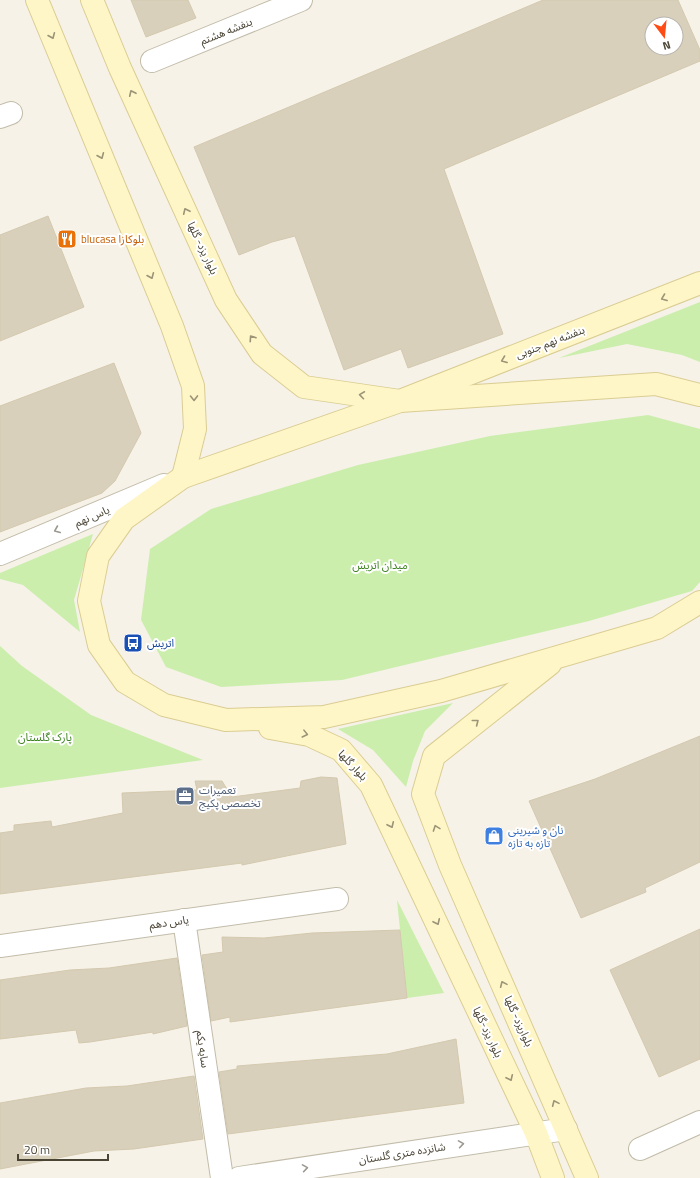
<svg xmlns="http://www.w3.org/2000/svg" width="700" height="1178" viewBox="0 0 700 1178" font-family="'Titillium Web','Noto Sans Arabic',sans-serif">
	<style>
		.green { fill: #cbeeac }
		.building { fill: #d9d0bc; stroke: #d4c9ae; fill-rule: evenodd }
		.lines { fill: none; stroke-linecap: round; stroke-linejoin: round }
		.minor-casing { stroke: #c2bca9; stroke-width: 24 }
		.tertiary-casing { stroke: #c2bca9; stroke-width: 24 }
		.secondary-casing { stroke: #dacd92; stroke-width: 24 }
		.minor { stroke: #fff; stroke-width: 22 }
		.tertiary { stroke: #fff; stroke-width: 22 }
		.secondary { stroke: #fff6c8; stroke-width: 22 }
		.oneway { stroke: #9b9477 }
		.oneway2 { stroke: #9b9890 }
		.labels { text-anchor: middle; stroke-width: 4; stroke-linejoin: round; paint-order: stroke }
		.street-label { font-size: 11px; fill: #4a4435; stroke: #fff }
		.food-label { font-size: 11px; fill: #c56008; stroke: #fff; text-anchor: start }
		.park-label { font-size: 11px; fill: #3e8321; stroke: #fff }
		.transit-label { font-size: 11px; fill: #164399; stroke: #fff; text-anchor: start }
		.service-label { font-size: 11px; fill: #4e5e75; stroke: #fff; text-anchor: start }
		.shop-label { font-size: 11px; fill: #366cbe; stroke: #fff; text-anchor: start }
	</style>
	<rect width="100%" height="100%" fill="#f6f2e8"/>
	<g class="green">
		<path d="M700,302V362L682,355L627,344L559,358Z"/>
		<path d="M648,415L700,429V582L692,591L589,621L342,680L221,687L166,667L141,620L150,549L211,509L358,465L490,436Z"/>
		<path d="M93,534L74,600L80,632L23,585L0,579V573Z"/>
		<path d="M0,646L22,666L91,715L203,760L0,788Z"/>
		<path d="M453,703L425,731L413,761L406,787L373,750L338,729Z"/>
		<path d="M397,900L444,993L407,998Z"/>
	</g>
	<g class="building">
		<path d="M131,0H188L196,18L146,37Z"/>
		<path d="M543,0H678L700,50V61L444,169L503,334L408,368L401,349L344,370L295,236L272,242L239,255L194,147ZM652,24H676V48H652Z"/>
		<path d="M48,216L84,307L0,341V235Z"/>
		<path d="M114,363L141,433L115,481L102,493L0,532V406Z"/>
		<path d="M700,736V862L645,888L646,892L581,918L529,801L595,779Z"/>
		<path d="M321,777L337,778L346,844L242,865V863L0,894V833L14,831V825L51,821L52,827L123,813L122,793L197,790L195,781H222L232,797L300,788L301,781Z"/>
		<path d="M700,929V1059L659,1077L610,970Z"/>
		<path d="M400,930L407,998L230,1022V1017L211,1021L202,955L223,952L222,937L264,938L312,933Z"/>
		<path d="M177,958L187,1026L153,1034V1032L90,1042L79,1043L76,1030L0,1039V980L70,970L109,968Z"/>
		<path d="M456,1039L464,1103L228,1134L219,1072L237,1069V1066L387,1054Z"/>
		<path d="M194,1076L203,1139L134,1149L94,1151L0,1169V1103L86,1088L127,1086Z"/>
	</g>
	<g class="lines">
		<g class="minor-casing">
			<g id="minor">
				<path d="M152,61L301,0"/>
				<path d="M0,117L11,113"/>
				<path d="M184,920L222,1178"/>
				<path d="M0,946L337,899"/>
				<path d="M640,1149L700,1122"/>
			</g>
		</g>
		<g class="tertiary-casing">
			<g id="tertiary">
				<path d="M0,554L164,485"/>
				<path d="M239,1178L566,1129"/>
			</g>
		</g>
		<g class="secondary-casing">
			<g id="secondary">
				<path d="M37,0L172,326L193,386L195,429L183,477"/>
				<path d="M92,0L120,68L226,300L262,354L304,387L400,401L700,283"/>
				<path d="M700,395L656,384L400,401L183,477L124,519L98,556L89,601L99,645L125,682L164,705L226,720L324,717L441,691L657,628L700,602"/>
				<path d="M550,664L434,756L423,794L450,865L587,1178"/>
				<path d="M270,728L309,735L341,750L371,785L536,1133L553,1178"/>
			</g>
		</g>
		<use href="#minor" class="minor"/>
		<use href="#tertiary" class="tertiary"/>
		<use href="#secondary" class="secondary"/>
	</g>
	<defs><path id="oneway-chevron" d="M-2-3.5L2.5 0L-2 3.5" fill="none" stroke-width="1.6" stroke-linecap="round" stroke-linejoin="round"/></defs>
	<g class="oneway">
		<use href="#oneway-chevron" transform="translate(52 36) rotate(67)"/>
		<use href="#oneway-chevron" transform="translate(132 93) rotate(-115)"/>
		<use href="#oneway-chevron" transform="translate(101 156) rotate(67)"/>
		<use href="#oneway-chevron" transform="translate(186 211) rotate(-115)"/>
		<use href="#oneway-chevron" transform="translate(151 276) rotate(67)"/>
		<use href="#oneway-chevron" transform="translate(664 298) rotate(159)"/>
		<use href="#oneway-chevron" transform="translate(252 338) rotate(-124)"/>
		<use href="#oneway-chevron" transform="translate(504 360) rotate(159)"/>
		<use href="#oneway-chevron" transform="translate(362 395) rotate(-172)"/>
		<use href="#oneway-chevron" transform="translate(194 398) rotate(89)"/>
		<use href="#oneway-chevron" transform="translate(476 722) rotate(-38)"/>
		<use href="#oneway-chevron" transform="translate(305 734) rotate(14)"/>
		<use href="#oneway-chevron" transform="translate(391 825) rotate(65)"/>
		<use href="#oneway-chevron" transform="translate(436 828) rotate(-110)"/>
		<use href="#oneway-chevron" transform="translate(437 922) rotate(65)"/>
		<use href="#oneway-chevron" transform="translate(503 984) rotate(-114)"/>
		<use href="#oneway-chevron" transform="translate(510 1078) rotate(65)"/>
		<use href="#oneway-chevron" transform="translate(555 1103) rotate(-114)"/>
	</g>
	<g class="oneway2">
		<use href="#oneway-chevron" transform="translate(57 530) rotate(157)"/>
		<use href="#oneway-chevron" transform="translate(461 1144) rotate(-9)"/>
		<use href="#oneway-chevron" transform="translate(305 1168) rotate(-9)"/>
	</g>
	<defs>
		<g id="restaurant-square" transform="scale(1)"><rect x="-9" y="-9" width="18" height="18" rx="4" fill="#e8710a" stroke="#fff"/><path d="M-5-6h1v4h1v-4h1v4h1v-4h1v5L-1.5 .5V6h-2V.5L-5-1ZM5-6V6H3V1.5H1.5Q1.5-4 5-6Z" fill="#fff"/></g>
		<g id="bus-square" transform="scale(1)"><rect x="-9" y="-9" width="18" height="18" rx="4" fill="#1a4fb4" stroke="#fff"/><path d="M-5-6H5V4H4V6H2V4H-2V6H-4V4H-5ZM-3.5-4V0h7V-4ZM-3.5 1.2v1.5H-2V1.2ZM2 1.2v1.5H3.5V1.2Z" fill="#fff"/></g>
		<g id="office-square" transform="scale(1)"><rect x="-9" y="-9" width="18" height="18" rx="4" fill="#5c6f8a" stroke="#fff"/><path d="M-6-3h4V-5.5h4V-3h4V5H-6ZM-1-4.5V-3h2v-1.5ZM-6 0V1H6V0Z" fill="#fff"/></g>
		<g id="shop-square" transform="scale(1)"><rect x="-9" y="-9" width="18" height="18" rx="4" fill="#3f7fe0" stroke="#fff"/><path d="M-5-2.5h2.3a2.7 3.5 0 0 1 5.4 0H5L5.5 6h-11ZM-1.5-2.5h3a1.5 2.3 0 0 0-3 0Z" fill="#fff"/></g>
	</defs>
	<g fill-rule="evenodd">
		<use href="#restaurant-square" x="67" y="239"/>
		<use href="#bus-square" x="133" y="643"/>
		<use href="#office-square" x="185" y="796"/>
		<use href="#shop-square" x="494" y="836"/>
	</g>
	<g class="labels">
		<g class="street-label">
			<text transform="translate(226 31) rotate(-22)" y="4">بنفشه هشتم</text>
			<text transform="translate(203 248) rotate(65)" y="4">بلوار یزد- گلها</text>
			<text transform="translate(550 342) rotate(-21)" y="4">بنفشه نهم جنوبی</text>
			<text transform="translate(92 516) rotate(-23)" y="4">یاس نهم</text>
			<text transform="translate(353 765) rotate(47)" y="4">بلوار گلها</text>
			<text transform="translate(169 922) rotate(-8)" y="4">یاس دهم</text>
			<text transform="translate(519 1021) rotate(66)" y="4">بلواریزد- گلها</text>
			<text transform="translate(488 1032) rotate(65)" y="4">بلوار یزد-گلها</text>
			<text transform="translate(203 1049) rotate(82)" y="4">سایه یکم</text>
			<text transform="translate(402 1153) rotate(-9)" y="4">شانزده متری گلستان</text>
		</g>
		<g class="food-label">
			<text x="81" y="243">blucasa بلوکازا</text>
		</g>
		<g class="park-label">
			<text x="380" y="569">میدان اتریش</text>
			<text x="45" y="741">پارک گلستان</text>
		</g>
		<g class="transit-label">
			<text x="147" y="647">اتریش</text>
		</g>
		<g class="service-label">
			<text x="199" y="794">تعمیرات<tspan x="199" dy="13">تخصصی پکیج</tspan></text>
		</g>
		<g class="shop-label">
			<text x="508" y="834">نان و شیرینی<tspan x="508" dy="13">تازه به تازه</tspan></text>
		</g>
	</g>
	<g transform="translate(664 36) rotate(164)"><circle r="19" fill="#ffffff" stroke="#b7b4ae"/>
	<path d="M0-3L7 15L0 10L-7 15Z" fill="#ff4c15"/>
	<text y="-6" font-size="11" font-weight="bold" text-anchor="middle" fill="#4a4435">N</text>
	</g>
	<path d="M18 1154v6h90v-6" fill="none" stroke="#4a4435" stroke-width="2"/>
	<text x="24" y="1154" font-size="12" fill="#4a4435" stroke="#ffffff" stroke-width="3" paint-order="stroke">20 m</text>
</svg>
